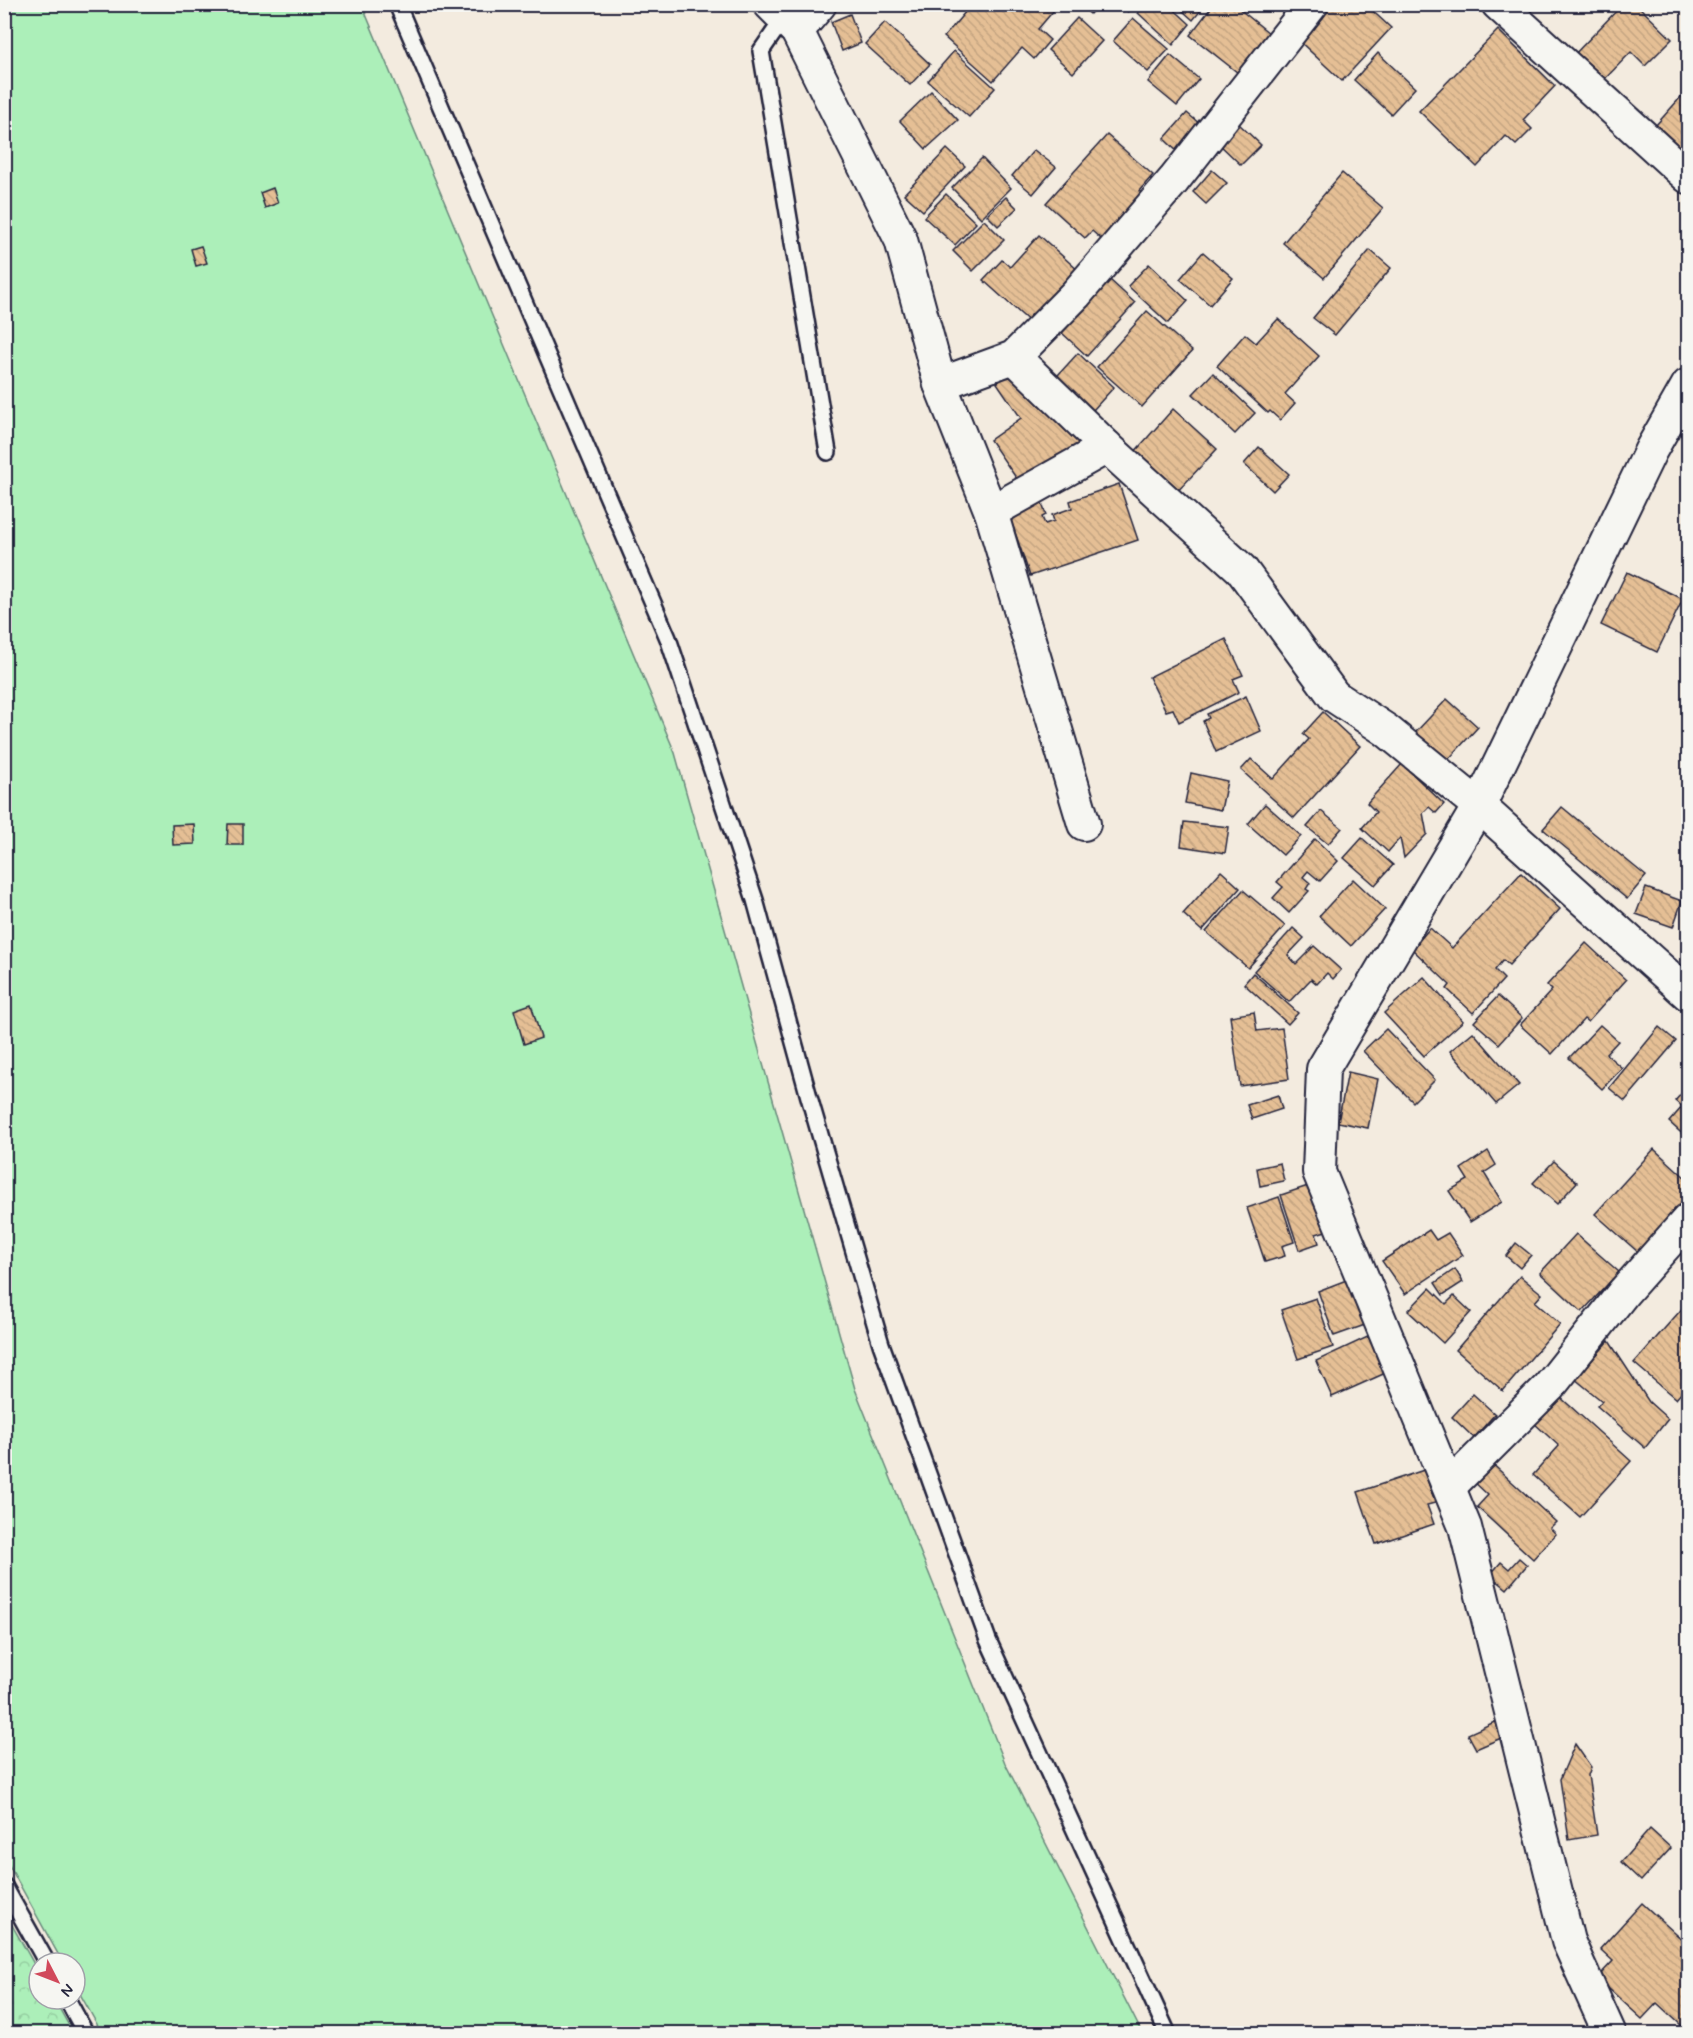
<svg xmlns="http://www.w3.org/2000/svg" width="1693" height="2038" viewBox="0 0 1693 2038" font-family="Mynerve,sans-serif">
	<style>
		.green { fill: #acefb9; stroke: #67887a; stroke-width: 1.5 }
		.forest { fill: url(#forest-crowns); stroke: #67887a; stroke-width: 1.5 }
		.building { fill: url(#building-back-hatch); stroke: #22223b; stroke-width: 1.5 }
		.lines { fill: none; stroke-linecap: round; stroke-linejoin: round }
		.lane-casing { stroke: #22223b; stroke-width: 20 }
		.street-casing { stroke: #22223b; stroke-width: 36 }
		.lane { stroke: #f6f6f2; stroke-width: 15 }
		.street { stroke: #f6f6f2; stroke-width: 32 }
	</style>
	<defs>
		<pattern id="forest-crowns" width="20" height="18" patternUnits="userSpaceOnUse" patternTransform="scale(1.5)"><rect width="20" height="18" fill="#acefb9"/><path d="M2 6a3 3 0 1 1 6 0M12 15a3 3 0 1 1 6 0" fill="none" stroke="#94cda0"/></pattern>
		<pattern id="building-back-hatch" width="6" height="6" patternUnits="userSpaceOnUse" patternTransform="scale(1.5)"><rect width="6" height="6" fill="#e5bf95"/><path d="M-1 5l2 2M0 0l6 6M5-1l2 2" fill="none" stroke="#c4a481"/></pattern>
	</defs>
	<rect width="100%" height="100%" fill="#f3ebdf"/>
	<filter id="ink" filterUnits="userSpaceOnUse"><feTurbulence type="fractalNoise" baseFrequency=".0167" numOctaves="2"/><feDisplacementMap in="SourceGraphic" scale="12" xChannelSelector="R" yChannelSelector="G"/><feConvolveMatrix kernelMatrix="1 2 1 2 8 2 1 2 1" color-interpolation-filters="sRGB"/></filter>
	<g filter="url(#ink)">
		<path class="green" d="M5,5H362L675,753L855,1389L1005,1763L1142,2033H102L75,1985V1963H63L5,1858Z"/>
		<path class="forest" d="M4,1911L39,1973V1999H54L73,2033H5Z"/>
		<g class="building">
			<path d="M972,4H1050L1055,9L1038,29L1050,40L1034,59L1022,48L993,81L944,37Z"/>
			<path d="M1079,4H1098L1090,14Z"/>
			<path d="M1120,4H1135L1128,12Z"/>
			<path d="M1145,4H1168L1190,24L1173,45L1138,13Z"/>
			<path d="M1175,4H1206L1193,20Z"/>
			<path d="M1214,4H1233L1274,37L1242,76L1190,35Z"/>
			<path d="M1328,4H1365L1391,28L1342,81L1297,39Z"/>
			<path d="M1623,4H1636L1672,39L1645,66L1631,52L1599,85L1571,58Z"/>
			<path d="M850,14L861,43L842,51L831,22Z"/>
			<path d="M1077,18L1102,41L1073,73L1048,50Z"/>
			<path d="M1133,18L1169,49L1148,72L1113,41Z"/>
			<path d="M885,22L930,64L910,85L865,44Z"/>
			<path d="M1498,30L1555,86L1523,120L1532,129L1516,145L1506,136L1477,167L1419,111Z"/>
			<path d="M954,51L995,88L969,117L928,81Z"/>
			<path d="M1378,53L1415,88L1391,114L1354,80Z"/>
			<path d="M1170,55L1199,79L1177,106L1148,82Z"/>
			<path d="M1688,89V155L1656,125Z"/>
			<path d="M931,91L958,120L926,149L900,121Z"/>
			<path d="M1187,113L1207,130L1183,157L1164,139Z"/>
			<path d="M1238,123L1261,145L1241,165L1218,143Z"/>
			<path d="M1107,135L1153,175L1139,191L1150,199L1109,246L1092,231L1085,238L1046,203Z"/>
			<path d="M947,149L965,166L923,211L904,194Z"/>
			<path d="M1034,150L1056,167L1033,194L1012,176Z"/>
			<path d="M982,158L1011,188L981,218L952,188Z"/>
			<path d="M1212,170L1227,183L1206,204L1193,192Z"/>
			<path d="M1342,173L1383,208L1324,278L1283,243Z"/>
			<path d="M273,188L278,203L265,208L260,193Z"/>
			<path d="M946,194L976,223L955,245L924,217Z"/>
			<path d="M1006,197L1017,208L998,226L987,215Z"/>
			<path d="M984,220L1004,240L973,271L953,251Z"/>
			<path d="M1039,235L1080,272L1032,324L983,280L1002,260L1010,267Z"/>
			<path d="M201,246L207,263L196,266L191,249Z"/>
			<path d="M1370,250L1391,268L1335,335L1313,318Z"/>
			<path d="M1203,252L1233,278L1210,305L1180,279Z"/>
			<path d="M1149,264L1188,301L1168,323L1128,286Z"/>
			<path d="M1110,280L1135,303L1087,356L1062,333Z"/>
			<path d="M1147,311L1192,351L1142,407L1097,367Z"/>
			<path d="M1278,319L1319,356L1285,394L1295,403L1280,420L1270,411L1268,413L1217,366L1245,334L1256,343Z"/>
			<path d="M1078,353L1114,387L1084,420L1048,386Z"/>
			<path d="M1021,365L1084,445L1023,488L990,440L1021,418L997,383Z"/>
			<path d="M1213,373L1255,413L1235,434L1193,394Z"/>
			<path d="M1173,409L1217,449L1175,494L1132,455Z"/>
			<path d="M1259,447L1289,474L1273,491L1244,464Z"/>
			<path d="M1119,484L1138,540L1030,576L1008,512L1041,501L1046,515L1042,517L1045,524L1054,521L1052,515L1072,508L1070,501Z"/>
			<path d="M1627,572L1683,599L1657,652L1601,625Z"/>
			<path d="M1226,639L1243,675L1233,679L1239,692L1179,722L1173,709L1166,711L1149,677Z"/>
			<path d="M1246,696L1261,731L1216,752L1203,721L1209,718L1207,714Z"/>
			<path d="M1447,699L1478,727L1446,762L1415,733Z"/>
			<path d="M1323,712L1360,746L1294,818L1241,770L1251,759L1273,779L1309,739L1303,734Z"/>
			<path d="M1402,764L1444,804L1436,813L1429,807L1423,813L1427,834L1404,858L1400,838L1388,852L1362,828L1376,812L1367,803Z"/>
			<path d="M1191,773L1227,781L1221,810L1185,803Z"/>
			<path d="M1265,804L1301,836L1283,855L1248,824Z"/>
			<path d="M1562,807L1646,876L1627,899L1543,829Z"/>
			<path d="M1321,811L1342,828L1328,844L1307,827Z"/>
			<path d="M1184,822L1229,827L1225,853L1181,846Z"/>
			<path d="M194,824L195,844L173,845L172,825Z"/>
			<path d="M228,824H243V845H227Z"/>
			<path d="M1362,838L1393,865L1375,885L1344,858Z"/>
			<path d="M1315,839L1338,861L1320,881L1308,871L1303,877L1310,883L1306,889L1309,891L1289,913L1273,898L1283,887L1277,882Z"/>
			<path d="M1221,871L1240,888L1202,931L1183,914Z"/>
			<path d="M1521,873L1560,909L1509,965L1503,960L1495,970L1504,979L1473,1013L1447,989L1450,985L1412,949L1430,928L1452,948Z"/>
			<path d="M1353,879L1385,909L1351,946L1319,916Z"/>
			<path d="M1646,888L1682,901L1673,927L1636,914Z"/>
			<path d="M1243,890L1285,926L1248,968L1206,932Z"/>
			<path d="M1293,928L1304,938L1288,955L1296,964L1314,946L1341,970L1333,979L1327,973L1317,984L1311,979L1289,1002L1254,971Z"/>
			<path d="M1586,943L1626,980L1588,1022L1584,1019L1552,1054L1520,1025L1552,990L1547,985Z"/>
			<path d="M1253,973L1298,1013L1288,1024L1244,984Z"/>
			<path d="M1424,977L1463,1021L1424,1056L1384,1013Z"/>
			<path d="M1498,996L1522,1018L1499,1044L1474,1022Z"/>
			<path d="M531,1004L541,1038L524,1044L514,1010Z"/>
			<path d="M1254,1012L1257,1031L1282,1028L1289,1079L1240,1086L1230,1016Z"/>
			<path d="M1600,1025L1618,1041L1606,1054L1622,1068L1602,1089L1569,1058Z"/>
			<path d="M1659,1027L1676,1041L1625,1101L1609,1088Z"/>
			<path d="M1386,1029L1435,1080L1413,1102L1363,1051Z"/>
			<path d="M1473,1032L1519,1085L1496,1104L1450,1051Z"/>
			<path d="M1348,1072L1378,1079L1368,1128L1338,1122Z"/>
			<path d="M1688,1086V1139L1669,1122L1682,1107L1675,1101Z"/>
			<path d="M1278,1095L1282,1109L1252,1119L1247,1105Z"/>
			<path d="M1654,1149L1688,1180V1198L1639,1253L1595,1214Z"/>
			<path d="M1488,1151L1496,1165L1484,1173L1502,1202L1470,1222L1449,1191L1468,1180L1461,1169Z"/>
			<path d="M1554,1161L1577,1182L1557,1204L1533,1183Z"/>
			<path d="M1280,1163L1284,1181L1260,1186L1257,1168Z"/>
			<path d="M1314,1184L1329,1230L1316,1234L1319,1243L1299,1250L1281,1195Z"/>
			<path d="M1279,1197L1294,1242L1282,1246L1285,1256L1265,1262L1247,1208Z"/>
			<path d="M1429,1230L1436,1240L1448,1233L1463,1255L1405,1294L1382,1261Z"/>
			<path d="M1576,1234L1619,1272L1582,1312L1540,1273Z"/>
			<path d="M1516,1243L1531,1255L1520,1268L1506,1256Z"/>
			<path d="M1455,1269L1463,1282L1443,1295L1435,1283Z"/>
			<path d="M1520,1276L1542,1294L1535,1302L1560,1324L1503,1391L1456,1350Z"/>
			<path d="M1349,1279L1365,1325L1334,1336L1318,1291Z"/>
			<path d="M1430,1288L1446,1304L1454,1296L1471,1312L1443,1343L1408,1311Z"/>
			<path d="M1316,1298L1333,1347L1298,1359L1281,1310Z"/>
			<path d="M1688,1302V1385L1676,1399L1634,1363Z"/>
			<path d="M1374,1334L1390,1371L1332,1397L1316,1361Z"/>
			<path d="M1609,1341L1649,1402L1668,1419L1645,1448L1597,1406L1602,1401L1575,1379Z"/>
			<path d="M1473,1394L1495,1414L1474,1438L1452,1417Z"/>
			<path d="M1559,1396L1631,1461L1580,1517L1533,1475L1559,1446L1534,1423Z"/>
			<path d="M1488,1460L1556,1522L1550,1528L1556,1534L1533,1559L1477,1507L1488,1495L1471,1479Z"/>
			<path d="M1424,1470L1435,1503L1427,1505L1434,1524L1376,1544L1358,1492Z"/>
			<path d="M1519,1558L1527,1565L1507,1589L1490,1575L1501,1562L1509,1569Z"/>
			<path d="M7,1713L11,1732L4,1734V1714Z"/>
			<path d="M1501,1719L1508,1735L1476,1749L1468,1734Z"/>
			<path d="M1575,1744L1591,1767L1588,1775L1597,1835L1569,1840L1560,1779Z"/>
			<path d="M1650,1829L1671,1848L1641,1881L1621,1862Z"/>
			<path d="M1642,1903L1688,1945V2034H1675L1682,2026L1657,2003L1642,2019L1597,1978L1613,1961L1600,1949Z"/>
		</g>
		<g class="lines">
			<g class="lane-casing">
				<g id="lane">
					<path d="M397,4L668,638L755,900L809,1097L881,1344L988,1640L1168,2034"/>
					<path d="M784,18L761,51L828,452"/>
					<path d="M4,1886L47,1963"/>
					<path d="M67,1999L86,2034"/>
				</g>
			</g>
			<g class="street-casing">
				<g id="street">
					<path d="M770,4L797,31L901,240L940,384L991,512L1084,824"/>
					<path d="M1498,4L1688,177"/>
					<path d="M797,31L820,4"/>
					<path d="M1014,357L1107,447L1241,569L1334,696L1386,730L1479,806L1688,994"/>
					<path d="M940,384L1014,357L1076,294L1174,180L1312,4"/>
					<path d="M991,512L1107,447"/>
					<path d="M1449,1487L1549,1387L1624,1292L1688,1220"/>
					<path d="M1610,2034L1568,1941L1465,1527L1319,1172L1323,1069L1479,806L1651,450L1688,385"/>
				</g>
			</g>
			<use href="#lane" class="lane"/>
			<use href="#street" class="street"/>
		</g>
	</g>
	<rect width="1693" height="2038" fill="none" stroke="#f6f6f2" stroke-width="24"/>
	<rect x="12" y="12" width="1669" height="2014" fill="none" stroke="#22223b" stroke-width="2" filter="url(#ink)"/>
	<g transform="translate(57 1981) rotate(132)"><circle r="28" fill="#f6f6f2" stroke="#a1a1a9" stroke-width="1.5"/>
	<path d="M0-4.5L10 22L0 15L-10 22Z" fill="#d1495b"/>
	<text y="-9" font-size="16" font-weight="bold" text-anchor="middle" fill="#22223b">N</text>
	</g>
</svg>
